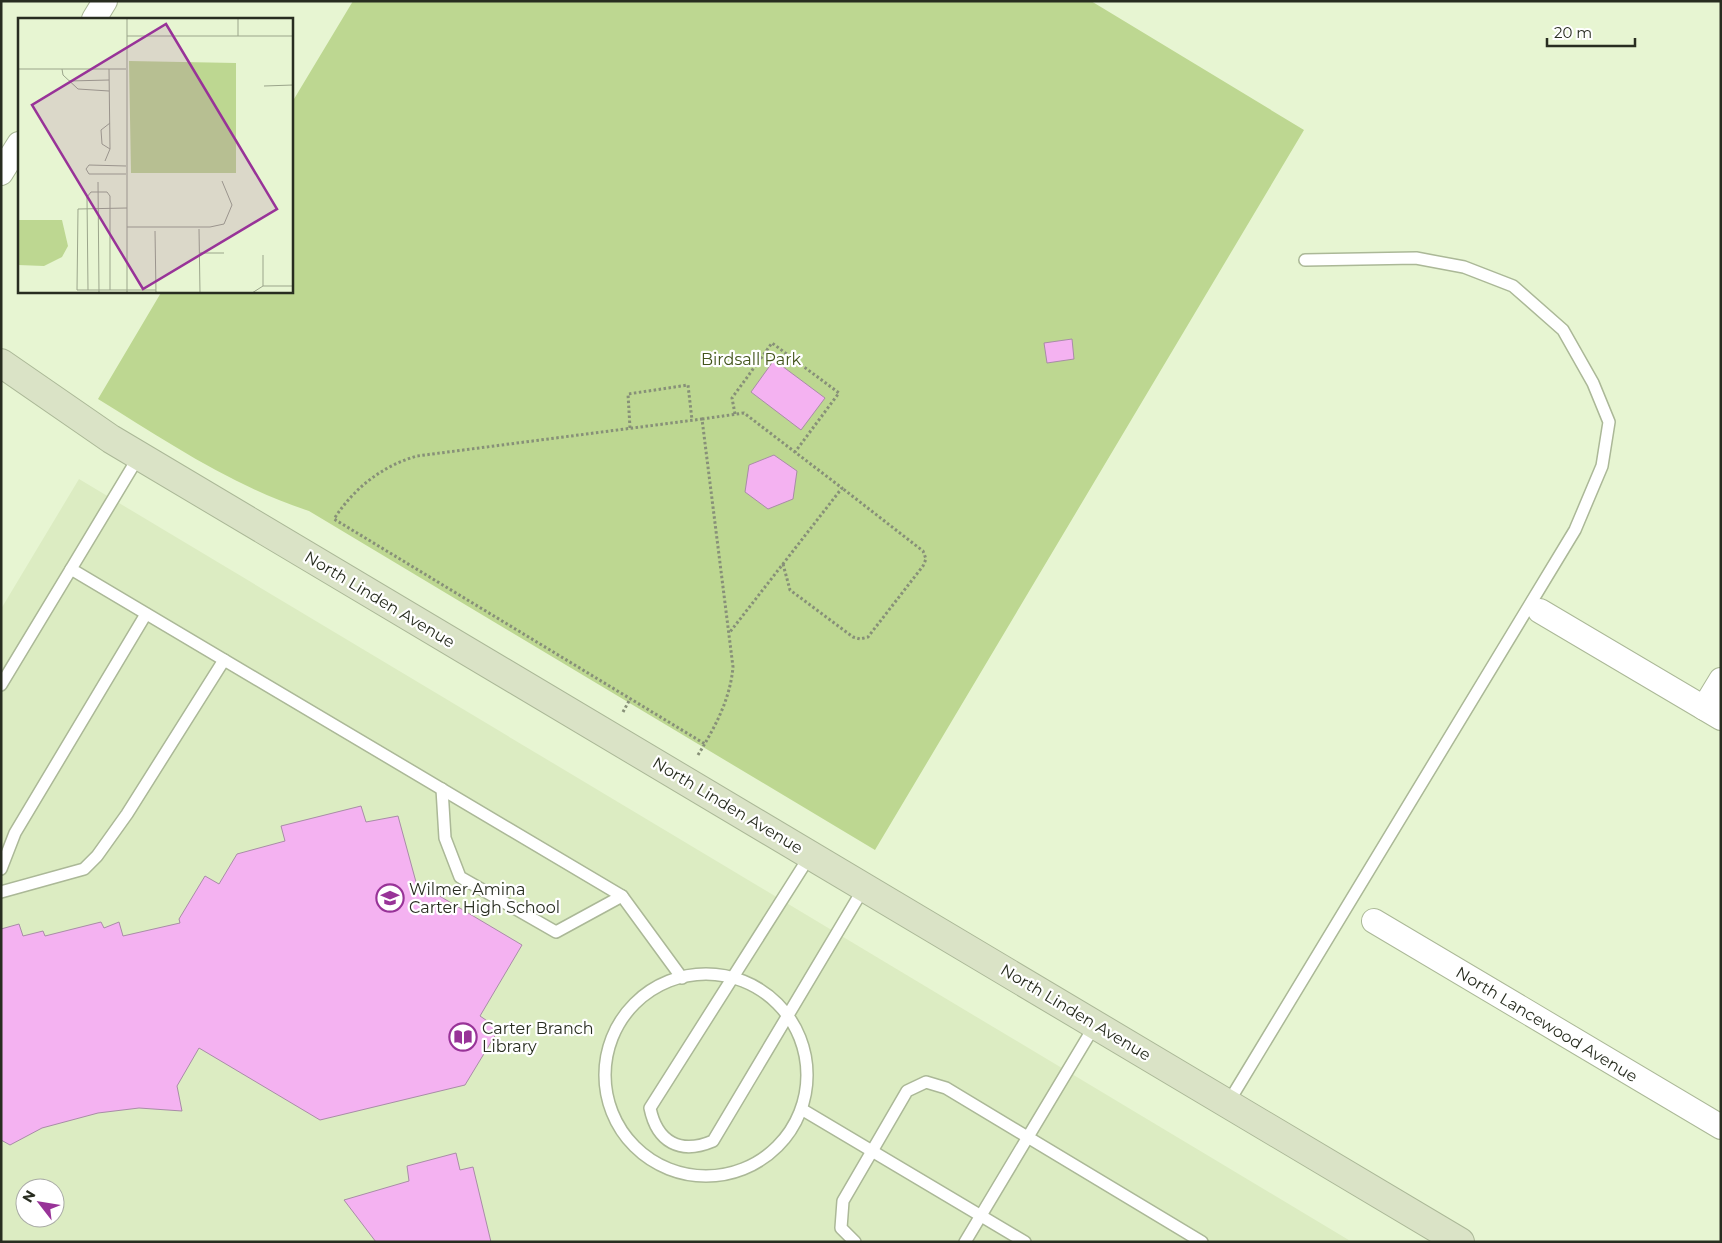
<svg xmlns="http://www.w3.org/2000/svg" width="1722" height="1243" viewBox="0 0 1722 1243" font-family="Montserrat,sans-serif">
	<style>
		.built { fill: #dcecc2; fill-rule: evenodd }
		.green { fill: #bdd791 }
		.building { fill: #f4b2f1; stroke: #a88da6 }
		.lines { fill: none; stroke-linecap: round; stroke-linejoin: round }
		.lane-casing { stroke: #abb897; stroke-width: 14 }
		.street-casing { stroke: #abb897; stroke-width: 26 }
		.secondary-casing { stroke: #abb897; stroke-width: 30 }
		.path { stroke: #879078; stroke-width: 3; stroke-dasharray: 2.5 2.5; stroke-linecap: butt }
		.lane { stroke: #fff; stroke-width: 11 }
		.street { stroke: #fff; stroke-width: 24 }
		.secondary { stroke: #dae3c6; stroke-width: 28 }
		.labels { text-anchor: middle; stroke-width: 4.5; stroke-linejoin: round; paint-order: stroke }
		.park-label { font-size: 16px; fill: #43551c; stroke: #fff }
		.street-label { font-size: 16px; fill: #282d20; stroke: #fff }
		.poi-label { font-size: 16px; fill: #282d20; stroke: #fff; text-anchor: start }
		.inset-road { fill: none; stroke: #9ba58b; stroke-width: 1 }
		.view { fill: #983398; fill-opacity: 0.15; stroke: #983398; stroke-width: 2.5 }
		.inset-edge { fill: none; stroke: #282d20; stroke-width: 2.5 }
	</style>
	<rect width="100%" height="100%" fill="#e7f5d2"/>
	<path class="built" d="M79,479L1352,1242H1V609ZM25,1188H55V1218H25Z"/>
	<path class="green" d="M353,1H1091L1304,130L875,850L309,511C232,486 166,441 98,399L162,291H291V104Z"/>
	<g class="building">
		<path d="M1072,339L1074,359L1047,363L1044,343Z"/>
		<path d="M774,360L825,398L801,430L751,392Z"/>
		<path d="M774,455L797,471L793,499L768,509L745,492L749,465Z"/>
		<path d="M361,806L366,822L398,816L416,882L522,945L480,1016L499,1029L465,1085L320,1120L199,1048L177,1086L182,1111L139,1108L98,1113L42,1128L10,1145L1,1140V929L19,924L23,936L43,931L45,936L101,922L104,928L119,922L123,936L180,923L179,919L205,876L219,884L237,854L285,841L281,826Z"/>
		<path d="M456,1153L460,1170L473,1167L491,1242H376L344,1200L409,1181L407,1166Z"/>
	</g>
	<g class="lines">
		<g class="lane-casing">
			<g id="lane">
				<path d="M139,456L71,569L622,896L682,978"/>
				<path d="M1,685L71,569"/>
				<path d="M442,789L445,838L460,877L556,932L622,896"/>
				<path d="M811,854L650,1108C657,1142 680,1155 713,1141L865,886"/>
				<path d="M1,869L15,833L146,614"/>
				<path d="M1,892L84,869L97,856L127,814L224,660"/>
				<circle cx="706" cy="1075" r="101"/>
				<path d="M1228,1103L1575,530L1602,466L1609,422L1593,383L1563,330L1513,286L1464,267L1416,258L1305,260"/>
				<path d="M803,1110L1025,1242"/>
				<path d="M855,1242L841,1228L843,1201L907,1091L926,1082L946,1088L1202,1242"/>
				<path d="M965,1242L1095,1025"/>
			</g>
		</g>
		<g class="street-casing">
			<g id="street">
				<path d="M94,19L105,1"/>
				<path d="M1,173L19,144"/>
				<path d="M1540,611L1721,718"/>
				<path d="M1704,708L1721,680"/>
				<path d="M1374,921L1721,1127"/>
			</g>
		</g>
		<g class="secondary-casing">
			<path id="secondary" d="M1,363L111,439L1460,1242"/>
		</g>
		<g class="path">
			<path d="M735,414L732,398L772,343L839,393L795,452"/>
			<path d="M702,419L744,413L842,488L730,632"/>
			<path d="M630,428L628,394L688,385L692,420"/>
			<path d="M783,564L790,590L853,637L860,639L868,637L923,566L926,559L923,551L842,488"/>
			<path d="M623,712L630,699"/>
			<path d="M698,755C715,727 730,700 733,667L702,419L417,456C382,466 354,488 334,519L705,744"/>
		</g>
		<use href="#lane" class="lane"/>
		<use href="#street" class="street"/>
		<use href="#secondary" class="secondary"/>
	</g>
	<defs>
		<g id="school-ring" transform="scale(1.4375)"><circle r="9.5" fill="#fff" stroke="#983398" stroke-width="1.5"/><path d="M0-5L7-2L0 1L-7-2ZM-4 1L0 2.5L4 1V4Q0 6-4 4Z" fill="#983398"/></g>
		<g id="library-ring" transform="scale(1.4375)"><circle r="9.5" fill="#fff" stroke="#983398" stroke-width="1.5"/><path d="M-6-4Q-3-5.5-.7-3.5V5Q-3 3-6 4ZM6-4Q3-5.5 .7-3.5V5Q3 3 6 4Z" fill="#983398"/></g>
	</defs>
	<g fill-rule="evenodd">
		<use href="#school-ring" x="390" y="898"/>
		<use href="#library-ring" x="463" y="1037"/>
	</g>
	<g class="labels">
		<g class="park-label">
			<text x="751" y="365">Birdsall Park</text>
		</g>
		<g class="street-label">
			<text transform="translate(380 599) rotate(31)" y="6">North Linden Avenue</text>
			<text transform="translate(728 805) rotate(31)" y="6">North Linden Avenue</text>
			<text transform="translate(1076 1012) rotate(31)" y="6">North Linden Avenue</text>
			<text transform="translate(1547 1024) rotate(31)" y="6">North Lancewood Avenue</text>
		</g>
		<g class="poi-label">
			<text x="409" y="895">Wilmer Amina<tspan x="409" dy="18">Carter High School</tspan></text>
			<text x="482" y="1034">Carter Branch<tspan x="482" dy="18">Library</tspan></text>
		</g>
	</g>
	<g transform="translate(18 18)">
		<rect width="275" height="275" fill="#e7f5d2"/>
		<path d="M111,43L218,45V155H113ZM0,202H44L50,228L44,239L26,248L0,247Z" fill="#bdd791"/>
		<path class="inset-road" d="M109,18H275M220,18V0M0,51H91M44,51L45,57L60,71L91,73M51,63L91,62M246,68L275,67M92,105L83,112L84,126L92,131M87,143L92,131L91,51H108M108,148L71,147L68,151L71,156H108M80,164L81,274M109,190L60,191L59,272H138M109,209H192L206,206L214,187L204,163M181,211L182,275M137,213L138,275M182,235H206M245,237V268M70,272L69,179L73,174H89L92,178V272M109,275V0M234,275L245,268H275"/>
		<path class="view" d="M148,6L259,191L125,271L14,87Z"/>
		<rect width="275" height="275" class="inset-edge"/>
	</g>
	<rect width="1722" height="1243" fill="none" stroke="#282d20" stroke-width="5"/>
	<g transform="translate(40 1203) rotate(301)"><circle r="24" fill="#ffffff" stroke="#a9aba6"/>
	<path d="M0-4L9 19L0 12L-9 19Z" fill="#983398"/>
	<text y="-8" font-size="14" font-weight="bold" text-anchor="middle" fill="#282d20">N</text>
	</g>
	<path d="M1547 38v8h88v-8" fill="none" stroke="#282d20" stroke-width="2.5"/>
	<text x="1554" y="38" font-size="15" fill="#282d20" stroke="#ffffff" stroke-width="4" paint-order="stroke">20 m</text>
</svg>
